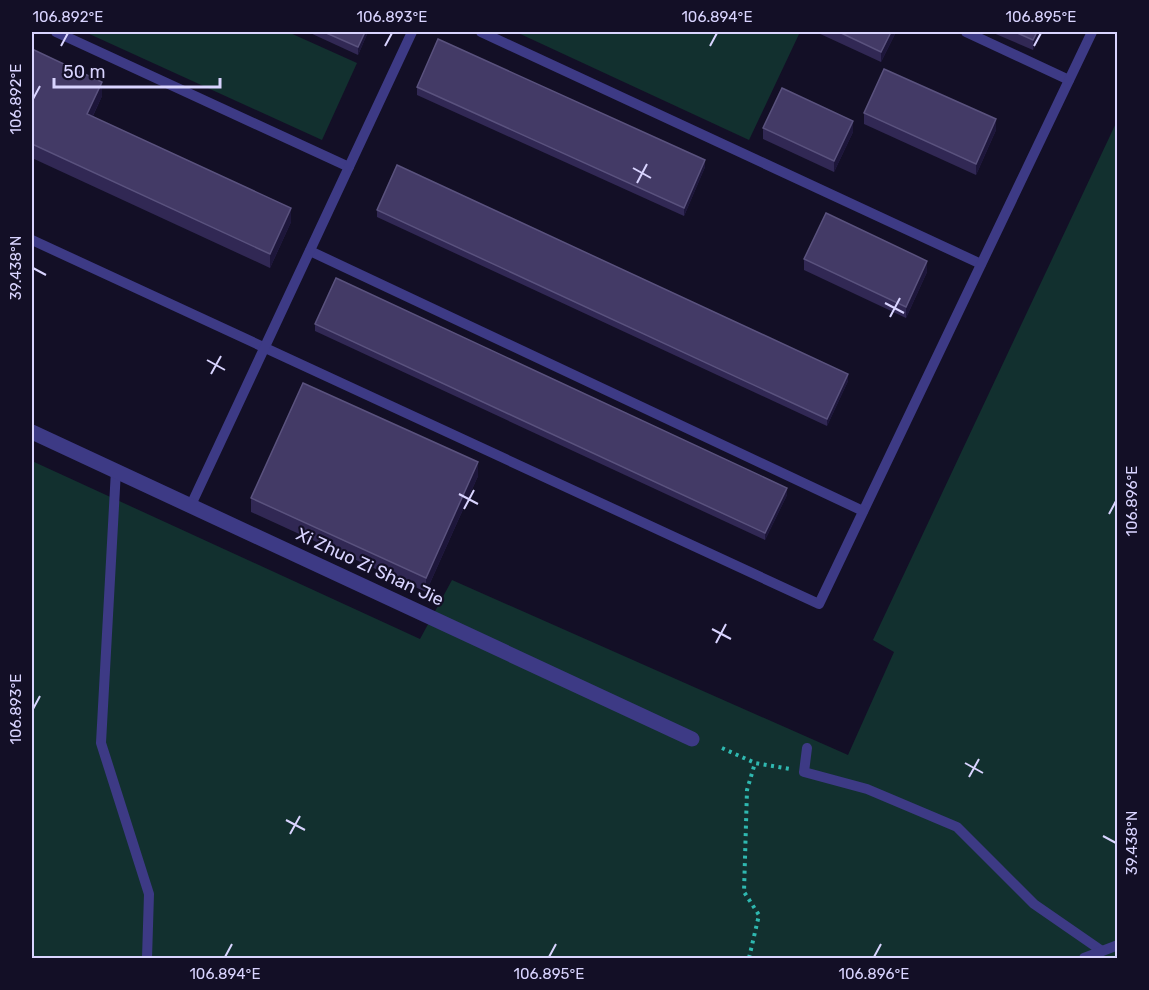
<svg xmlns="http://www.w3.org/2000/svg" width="1149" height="990" viewBox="0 0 1149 990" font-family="Rubik,sans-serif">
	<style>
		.green { fill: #12302f }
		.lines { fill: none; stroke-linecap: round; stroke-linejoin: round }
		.path { stroke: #2fb8b0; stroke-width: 4; stroke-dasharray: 3 4.5; stroke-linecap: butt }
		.service { stroke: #3d3a85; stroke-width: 10 }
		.tertiary { stroke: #3d3a85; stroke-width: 15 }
		.wall { fill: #312854 }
		.shaded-wall { fill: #1d163a }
		.building { fill: #433a66; stroke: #5a527e; stroke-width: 1.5 }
		.ticks { fill: none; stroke: #d9d4ff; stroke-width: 2 }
		.labels { text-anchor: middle; stroke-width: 4.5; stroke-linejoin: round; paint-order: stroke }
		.street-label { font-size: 18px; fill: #d9d4ff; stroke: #130f26 }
		.neatline { fill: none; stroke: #d9d4ff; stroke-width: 2 }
		.ticks-label { font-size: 15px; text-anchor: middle; fill: #d9d4ff }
	</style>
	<rect width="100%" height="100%" fill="#130f26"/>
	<g class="green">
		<path d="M85,32H288L357,63L322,140Z"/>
		<path d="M516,32H800L749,140Z"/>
		<path d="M1117,121V958H32V461L420,639L452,580L848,755L894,652L873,640Z"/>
	</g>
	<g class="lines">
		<g class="path">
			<path d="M722,748L755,763L790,769"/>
			<path d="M749,958L759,915L744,892L747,790L755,763"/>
		</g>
		<g class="service">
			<path d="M56,32L349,167"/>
			<path d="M481,32L981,264"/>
			<path d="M966,32L1069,80"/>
			<path d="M32,240L819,604L1092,32"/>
			<path d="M310,251L863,511"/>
			<path d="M116,470L101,743L149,894L147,958"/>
			<path d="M191,505L412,32"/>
			<path d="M807,748L804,772L867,789L957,827L1034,904L1102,951"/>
			<path d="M1084,958L1118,945"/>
		</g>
		<path class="tertiary" d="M32,432L692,739"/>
	</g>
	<g class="wall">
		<path d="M308,32H368L358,55Z"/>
		<path d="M816,32H896L881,62Z"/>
		<path d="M991,32H1042L1033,50Z"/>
		<path d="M32,49L102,96L93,116L291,222L270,268L32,158Z"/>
		<path d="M417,87L705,167L684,216L417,95Z"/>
		<path d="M864,113L996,130L976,175L864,124Z"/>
		<path d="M763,128L853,132L834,172L763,139Z"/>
		<path d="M377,210L848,381L827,426L377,217Z"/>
		<path d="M804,259L927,272L906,318L804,270Z"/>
		<path d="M315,324L787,495L765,540L315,331Z"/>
		<path d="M478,476L426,592L251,512V498Z"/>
	</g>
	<g class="shaded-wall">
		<path d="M365,32H368L358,55V47Z"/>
		<path d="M891,32H896L881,62V52Z"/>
		<path d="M1037,32H1042L1033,50V40Z"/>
		<path d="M102,82V96L87,128V114Z"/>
		<path d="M996,119V130L976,175V164Z"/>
		<path d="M853,121V132L834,172V161Z"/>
		<path d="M705,160V167L684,216V208Z"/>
		<path d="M291,208V222L270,268V254Z"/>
		<path d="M927,261V272L906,318V307Z"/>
		<path d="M848,374V381L827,426V419Z"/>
		<path d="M478,462V476L426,592V578Z"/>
		<path d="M787,488V495L765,540V533Z"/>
	</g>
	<g class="building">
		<path d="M324,32H365L358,47Z"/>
		<path d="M839,32H891L881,52Z"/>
		<path d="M1015,32H1037L1033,40Z"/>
		<path d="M438,39L705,160L684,208L417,87Z"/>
		<path d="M32,49L102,82L87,114L291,208L270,254L32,144Z"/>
		<path d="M884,69L996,119L976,164L864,113Z"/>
		<path d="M782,88L853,121L834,161L763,128Z"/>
		<path d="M397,165L848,374L827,419L377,210Z"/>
		<path d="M826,213L927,261L906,307L804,259Z"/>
		<path d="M336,278L787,488L765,533L315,324Z"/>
		<path d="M303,383L478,462L426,578L251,498Z"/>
	</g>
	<path class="ticks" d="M61,46L68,33M385,46L392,33M710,46L717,33M1034,46L1041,33M33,99L40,86M633,168L651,178M637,183L647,164M33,268L46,275M885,303L904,313M890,317L900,298M207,360L225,370M211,374L221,356M459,494L478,504M464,509L474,490M1109,514L1116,501M712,629L731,639M716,643L726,624M33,709L40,696M965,763L983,773M969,777L979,759M286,820L305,830M290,834L300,816M1103,836L1116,843M225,957L232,944M549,957L556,944M874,957L881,944"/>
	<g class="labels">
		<g class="street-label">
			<text transform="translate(370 567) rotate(25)" y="6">Xi Zhuo Zi Shan Jie</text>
		</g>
	</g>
	<rect width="1149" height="990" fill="none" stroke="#130f26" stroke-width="66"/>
	<path d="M54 78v9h166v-9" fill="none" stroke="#d9d4ff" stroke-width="3"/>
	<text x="63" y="78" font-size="18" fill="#d9d4ff" stroke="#130f26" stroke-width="4.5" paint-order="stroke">50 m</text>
	<rect x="33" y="33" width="1083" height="924" class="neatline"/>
	<g class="ticks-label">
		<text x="68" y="22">106.892°E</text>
		<text x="392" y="22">106.893°E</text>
		<text x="717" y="22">106.894°E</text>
		<text x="1041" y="22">106.895°E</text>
		<text transform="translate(16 99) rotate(-90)" y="5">106.892°E</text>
		<text transform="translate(16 268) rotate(-90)" y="5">39.438°N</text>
		<text transform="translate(1132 501) rotate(-90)" y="5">106.896°E</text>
		<text transform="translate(16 709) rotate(-90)" y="5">106.893°E</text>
		<text transform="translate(1132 843) rotate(-90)" y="5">39.438°N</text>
		<text x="225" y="979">106.894°E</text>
		<text x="549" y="979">106.895°E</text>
		<text x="874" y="979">106.896°E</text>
	</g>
</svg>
